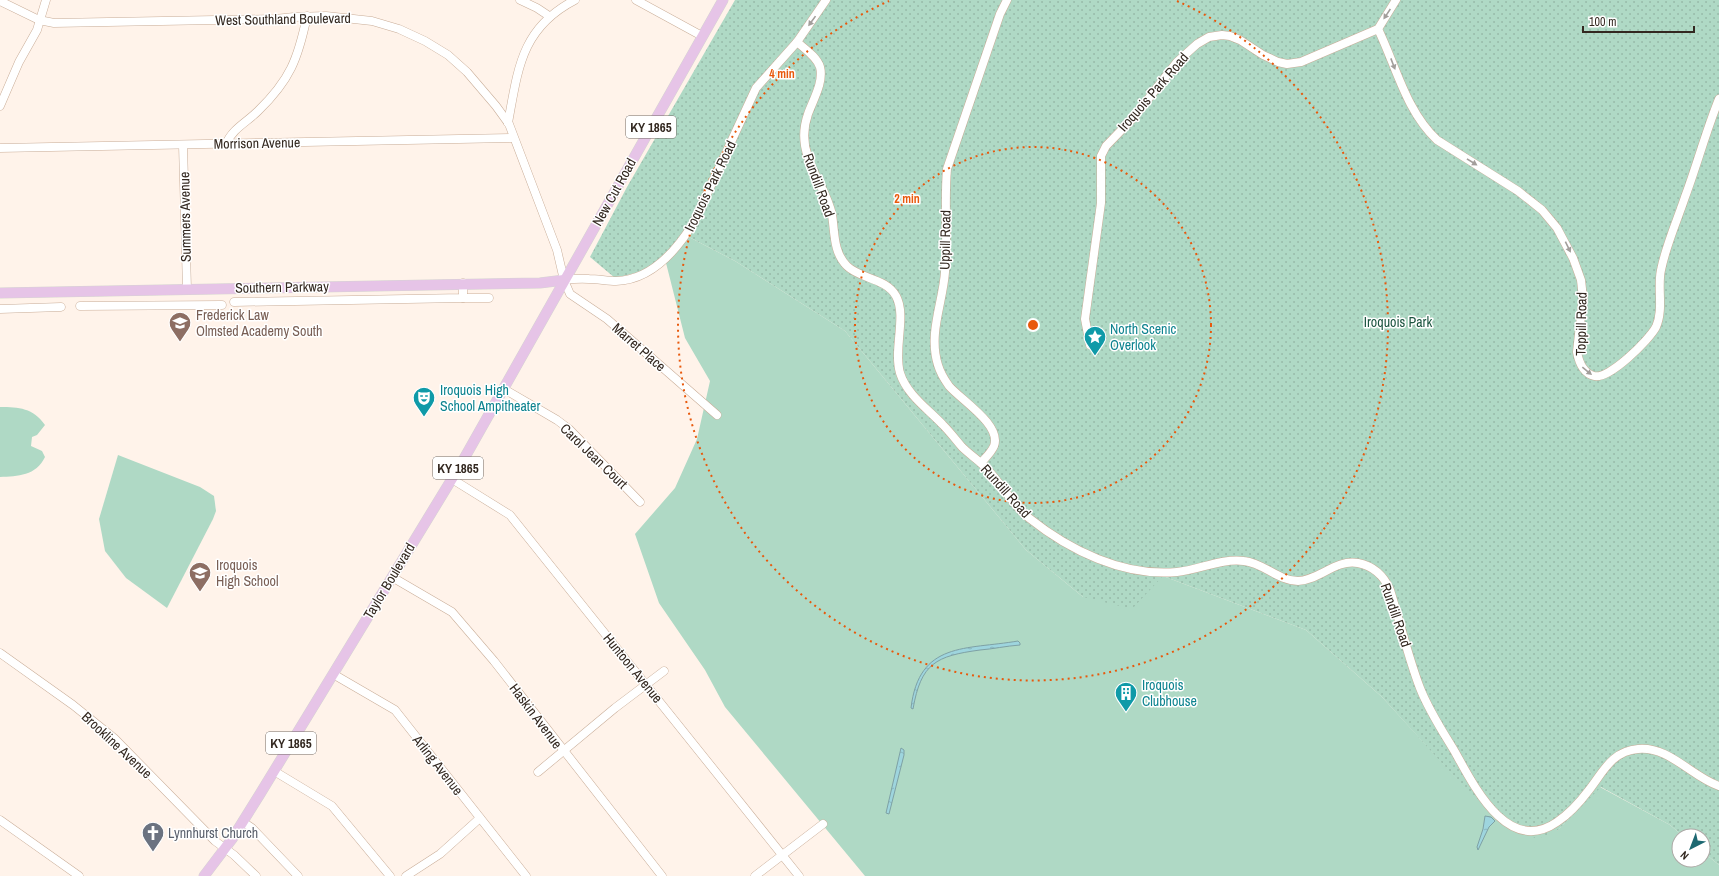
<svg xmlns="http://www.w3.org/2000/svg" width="1719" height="876" viewBox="0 0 1719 876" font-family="'Archivo Narrow',sans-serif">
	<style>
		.green { fill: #afd9c5 }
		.park { fill: url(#park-dots) }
		.water { fill: url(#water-ripples); stroke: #7ea1a5 }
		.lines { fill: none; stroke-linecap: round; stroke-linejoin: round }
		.minor-casing { stroke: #c9ad98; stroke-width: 9 }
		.major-casing { stroke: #d6d4d2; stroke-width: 11 }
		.minor { stroke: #fff; stroke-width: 8 }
		.major { stroke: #e6c4e7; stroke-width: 10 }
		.oneway { fill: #a39e9b }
		.ring { fill: none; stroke: #e8590c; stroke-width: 2; stroke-dasharray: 2 4 }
		.labels { text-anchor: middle; stroke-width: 3; stroke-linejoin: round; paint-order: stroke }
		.shield { fill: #fff; stroke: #706863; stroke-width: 1 }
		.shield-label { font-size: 13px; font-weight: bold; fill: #332820 }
		.street-label { font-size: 14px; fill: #332820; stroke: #fff }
		.education-label { font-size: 14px; fill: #785e54; stroke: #fff; text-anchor: start }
		.park-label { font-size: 14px; fill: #1b543f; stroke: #fff }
		.culture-label { font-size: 14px; fill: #0d838f; stroke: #fff; text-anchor: start }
		.worship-label { font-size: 14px; fill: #5b616d; stroke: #fff; text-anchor: start }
		.centre { fill: #e8590c; stroke: #fff; stroke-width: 2 }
		.ring-label { font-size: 12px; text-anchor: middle; font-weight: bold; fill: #e8590c; stroke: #fff; stroke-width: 3; stroke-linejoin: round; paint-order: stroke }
	</style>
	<defs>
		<pattern id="park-dots" width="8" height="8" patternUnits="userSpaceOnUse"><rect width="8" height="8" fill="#afd9c5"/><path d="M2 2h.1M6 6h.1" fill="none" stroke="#97baa9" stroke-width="1.8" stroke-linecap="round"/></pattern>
		<pattern id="water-ripples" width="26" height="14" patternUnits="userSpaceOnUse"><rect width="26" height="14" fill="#9ed5de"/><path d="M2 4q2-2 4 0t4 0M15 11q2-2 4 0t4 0" fill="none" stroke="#89b7be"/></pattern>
	</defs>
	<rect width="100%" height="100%" fill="#fff3ea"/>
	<g class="green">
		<path d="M687,236L735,261L845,331L1026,550L1083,597L1163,576L1306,630L1382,697L1490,815L1557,831L1600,787L1670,825L1683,836H1679V860H1703V852L1719,865V876H865L725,707L705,670L659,603L635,534L675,488L697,439L710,381L685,338L665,259Z"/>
		<path d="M0,407C19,407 33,408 45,425L37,435L32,437L31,446L42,451L45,457C36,476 18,476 0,477Z"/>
		<path d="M118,455L200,487L214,496L216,511L213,519L167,608L126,578L105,551L99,519Z"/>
	</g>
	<path class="park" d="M735,0H1719V865L1703,852V836H1683L1670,825L1601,787L1557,831L1537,839L1489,815L1382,697L1306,630L1163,576L1132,609L1083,597L1026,550L845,331L735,261L687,236L652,269L615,278L590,257L627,187Z"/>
	<g class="water">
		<path d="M1018,641L1020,643V645C1006,646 993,649 980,650C936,656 921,663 913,709L911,708C919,641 966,650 1018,641Z"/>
		<path d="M901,748L904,750V755L889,814L886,813Z"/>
		<path d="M1485,816L1491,817L1495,821L1489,827L1478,850L1477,847L1483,829Z"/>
	</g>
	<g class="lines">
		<g class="minor-casing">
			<g id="minor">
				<path d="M520,0L537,8L549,16"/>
				<path d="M636,0L702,36"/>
				<path d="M0,1L39,20L54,23L275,19L294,17L326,16L372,21L399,29L425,41L448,55L467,72L496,106L509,124L557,250L564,280L570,294L607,319L717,415"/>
				<path d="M1378,29C1396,66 1406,111 1437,140L1518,191L1542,210L1557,228L1573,258L1581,280L1583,298L1577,352C1579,363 1583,373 1594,376C1609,380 1649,340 1656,327C1664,309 1657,288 1661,270C1666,245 1677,221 1685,197C1697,165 1706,131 1719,99"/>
				<path d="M797,42C805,49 817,57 820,67C824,82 813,100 808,114C803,128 803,143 808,157C814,177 828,194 832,215C835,233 833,252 847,266C860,279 886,278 896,296C907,316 893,349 900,373C907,395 928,409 943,425C950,432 956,440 962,447C970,455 980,461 988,470C1002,485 1012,504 1029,518C1069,550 1123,577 1177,572C1199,570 1221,558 1244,561C1264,563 1278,581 1298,581C1320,580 1335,559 1358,563C1373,566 1384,576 1390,590C1400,622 1408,657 1420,688C1429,711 1443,732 1455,752C1474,786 1508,856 1557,822C1569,814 1580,802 1589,790C1603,772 1612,751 1638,749C1669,746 1692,777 1719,786"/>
				<path d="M0,106L19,62L37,30L46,0"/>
				<path d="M508,123C518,69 521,28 575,0"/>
				<path d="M226,144C232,129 247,122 258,111C290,80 298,59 307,16"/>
				<path d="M183,145L187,289"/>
				<path d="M0,148L513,138"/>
				<path d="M564,280C572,279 580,278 589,279C598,279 607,281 616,281C652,280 677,250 694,222L756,88L797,42L826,0"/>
				<path d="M463,298H489"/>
				<path d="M234,302L463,298V283"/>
				<path d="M80,306L222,305"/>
				<path d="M0,309L61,307"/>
				<path d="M1090,345L1085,319L1101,203V156L1106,146L1134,117L1177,62L1197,44L1209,37L1222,35L1230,36L1240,40L1263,55L1278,62L1287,64L1301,62L1378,29L1396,0"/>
				<path d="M504,389L557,420L569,429L640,502"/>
				<path d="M981,463C985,458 991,453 994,446C1002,425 961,400 949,386C944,379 940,372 938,365C928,334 943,302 945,272C948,238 944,203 947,169L1000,14L1007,0"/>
				<path d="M452,479L510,515L799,876"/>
				<path d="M392,577L452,612L494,661L662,876"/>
				<path d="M0,653L73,705L114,738L215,841L234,855L256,876"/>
				<path d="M333,674L395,710L526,876"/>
				<path d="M274,771L332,806L390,876"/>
				<path d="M538,772L615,708L664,671"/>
				<path d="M0,820L79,876"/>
				<path d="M243,822L252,828L298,876"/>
				<path d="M406,876L440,854L480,818"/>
				<path d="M755,876L823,824"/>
			</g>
		</g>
		<g class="major-casing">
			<g id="major">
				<path d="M0,293L540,283L564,280"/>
				<path d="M204,876L232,839L260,794L461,464L723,0"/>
			</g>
		</g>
		<use href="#minor" class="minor"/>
		<use href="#major" class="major"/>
	</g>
	<defs><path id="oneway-solid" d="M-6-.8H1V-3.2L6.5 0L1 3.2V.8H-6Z"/></defs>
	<g class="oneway">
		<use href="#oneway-solid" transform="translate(1387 14) rotate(124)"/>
		<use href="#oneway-solid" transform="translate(812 21) rotate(126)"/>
		<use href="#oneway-solid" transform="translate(1393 64) rotate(69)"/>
		<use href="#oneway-solid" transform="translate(1472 162) rotate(32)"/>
		<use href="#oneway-solid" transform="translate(1568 247) rotate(64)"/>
		<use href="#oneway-solid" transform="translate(1587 371) rotate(39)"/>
	</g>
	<g class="ring">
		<circle cx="1033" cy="325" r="178"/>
		<path d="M1177 1A355 355 0 1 1 889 1"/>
	</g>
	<defs>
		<g id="school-pin" transform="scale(1.15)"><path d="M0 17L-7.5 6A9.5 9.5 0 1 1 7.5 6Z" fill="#8d6e63" stroke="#fff"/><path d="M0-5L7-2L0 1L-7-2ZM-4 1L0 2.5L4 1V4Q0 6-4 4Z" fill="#fff"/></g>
		<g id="sight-pin" transform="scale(1.15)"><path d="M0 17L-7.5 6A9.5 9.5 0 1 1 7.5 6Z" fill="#0f9aa8" stroke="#fff"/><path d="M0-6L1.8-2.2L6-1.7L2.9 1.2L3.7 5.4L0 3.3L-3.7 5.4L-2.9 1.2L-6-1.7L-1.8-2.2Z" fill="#fff"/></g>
		<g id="theatre-pin" transform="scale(1.15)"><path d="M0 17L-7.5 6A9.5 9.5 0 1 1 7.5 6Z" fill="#0f9aa8" stroke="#fff"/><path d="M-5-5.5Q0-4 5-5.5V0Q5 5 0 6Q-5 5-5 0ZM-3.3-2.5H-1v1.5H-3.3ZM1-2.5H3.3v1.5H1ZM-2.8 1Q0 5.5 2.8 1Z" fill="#fff"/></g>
		<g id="building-pin" transform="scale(1.15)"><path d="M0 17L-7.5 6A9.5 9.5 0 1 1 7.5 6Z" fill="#0f9aa8" stroke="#fff"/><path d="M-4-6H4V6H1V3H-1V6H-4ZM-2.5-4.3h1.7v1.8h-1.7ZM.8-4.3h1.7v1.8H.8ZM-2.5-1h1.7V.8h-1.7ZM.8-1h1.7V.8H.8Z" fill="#fff"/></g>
		<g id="church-pin" transform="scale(1.15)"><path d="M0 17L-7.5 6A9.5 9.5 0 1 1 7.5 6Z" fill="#6b7280" stroke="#fff"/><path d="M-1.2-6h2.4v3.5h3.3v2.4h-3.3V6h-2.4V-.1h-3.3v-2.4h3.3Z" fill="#fff"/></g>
	</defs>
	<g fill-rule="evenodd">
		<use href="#school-pin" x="180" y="323"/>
		<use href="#sight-pin" x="1095" y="337"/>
		<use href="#theatre-pin" x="424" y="398"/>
		<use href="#school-pin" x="200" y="573"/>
		<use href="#building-pin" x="1126" y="693"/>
		<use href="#church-pin" x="153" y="833"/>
	</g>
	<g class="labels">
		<g class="shield">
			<rect x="626" y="116" width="50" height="22" rx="3"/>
			<rect x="433" y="457" width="50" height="22" rx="3"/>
			<rect x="266" y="732" width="50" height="22" rx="3"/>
		</g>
		<g class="shield-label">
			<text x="651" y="132">KY 1865</text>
			<text x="458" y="473">KY 1865</text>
			<text x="291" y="748">KY 1865</text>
		</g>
		<g class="street-label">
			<text transform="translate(283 19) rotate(-1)" y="5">West Southland Boulevard</text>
			<text transform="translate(1153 92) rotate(-49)" y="5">Iroquois Park Road</text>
			<text transform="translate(257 143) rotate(-1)" y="5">Morrison Avenue</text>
			<text transform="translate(819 185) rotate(70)" y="5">Rundill Road</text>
			<text transform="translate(710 186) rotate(-64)" y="5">Iroquois Park Road</text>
			<text transform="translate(614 192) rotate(-61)" y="5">New Cut Road</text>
			<text transform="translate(185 217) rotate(-91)" y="5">Summers Avenue</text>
			<text transform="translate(945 240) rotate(-89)" y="5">Uppill Road</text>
			<text transform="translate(282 287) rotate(-1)" y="5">Southern Parkway</text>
			<text transform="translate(1581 324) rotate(-89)" y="5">Toppill Road</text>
			<text transform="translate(639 347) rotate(41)" y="5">Marret Place</text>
			<text transform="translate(594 456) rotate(44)" y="5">Carol Jean Court</text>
			<text transform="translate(1006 491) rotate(48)" y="5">Rundill Road</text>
			<text transform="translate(389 581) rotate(-59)" y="5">Taylor Boulevard</text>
			<text transform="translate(1396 615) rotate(71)" y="5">Rundill Road</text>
			<text transform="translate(633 668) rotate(51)" y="5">Huntoon Avenue</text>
			<text transform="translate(536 716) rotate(53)" y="5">Haskin Avenue</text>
			<text transform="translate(117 745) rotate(43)" y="5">Brookline Avenue</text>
			<text transform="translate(438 765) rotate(52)" y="5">Arling Avenue</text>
		</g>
		<g class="education-label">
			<text x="196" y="320">Frederick Law<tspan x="196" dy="16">Olmsted Academy South</tspan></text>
			<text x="216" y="570">Iroquois<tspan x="216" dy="16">High School</tspan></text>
		</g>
		<g class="park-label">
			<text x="1398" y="327">Iroquois Park</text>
		</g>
		<g class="culture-label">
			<text x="1110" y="334">North Scenic<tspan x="1110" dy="16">Overlook</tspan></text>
			<text x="440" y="395">Iroquois High<tspan x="440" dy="16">School Ampitheater</tspan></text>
			<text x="1142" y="690">Iroquois<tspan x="1142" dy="16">Clubhouse</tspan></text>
		</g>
		<g class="worship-label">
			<text x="168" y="838">Lynnhurst Church</text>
		</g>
	</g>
	<circle cx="1033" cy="325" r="6" class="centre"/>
	<g class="ring-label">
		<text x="782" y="78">4 min</text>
		<text x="907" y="203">2 min</text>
	</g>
	<g transform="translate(1691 848) rotate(222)"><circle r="19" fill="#ffffff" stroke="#ada9a6"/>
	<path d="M0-3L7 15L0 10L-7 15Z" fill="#1d6871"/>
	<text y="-6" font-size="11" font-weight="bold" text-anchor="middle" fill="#332820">N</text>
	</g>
	<path d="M1583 26v6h111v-6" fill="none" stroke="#332820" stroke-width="2"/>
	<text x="1589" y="26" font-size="12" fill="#332820" stroke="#ffffff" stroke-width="3" paint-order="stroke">100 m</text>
</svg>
